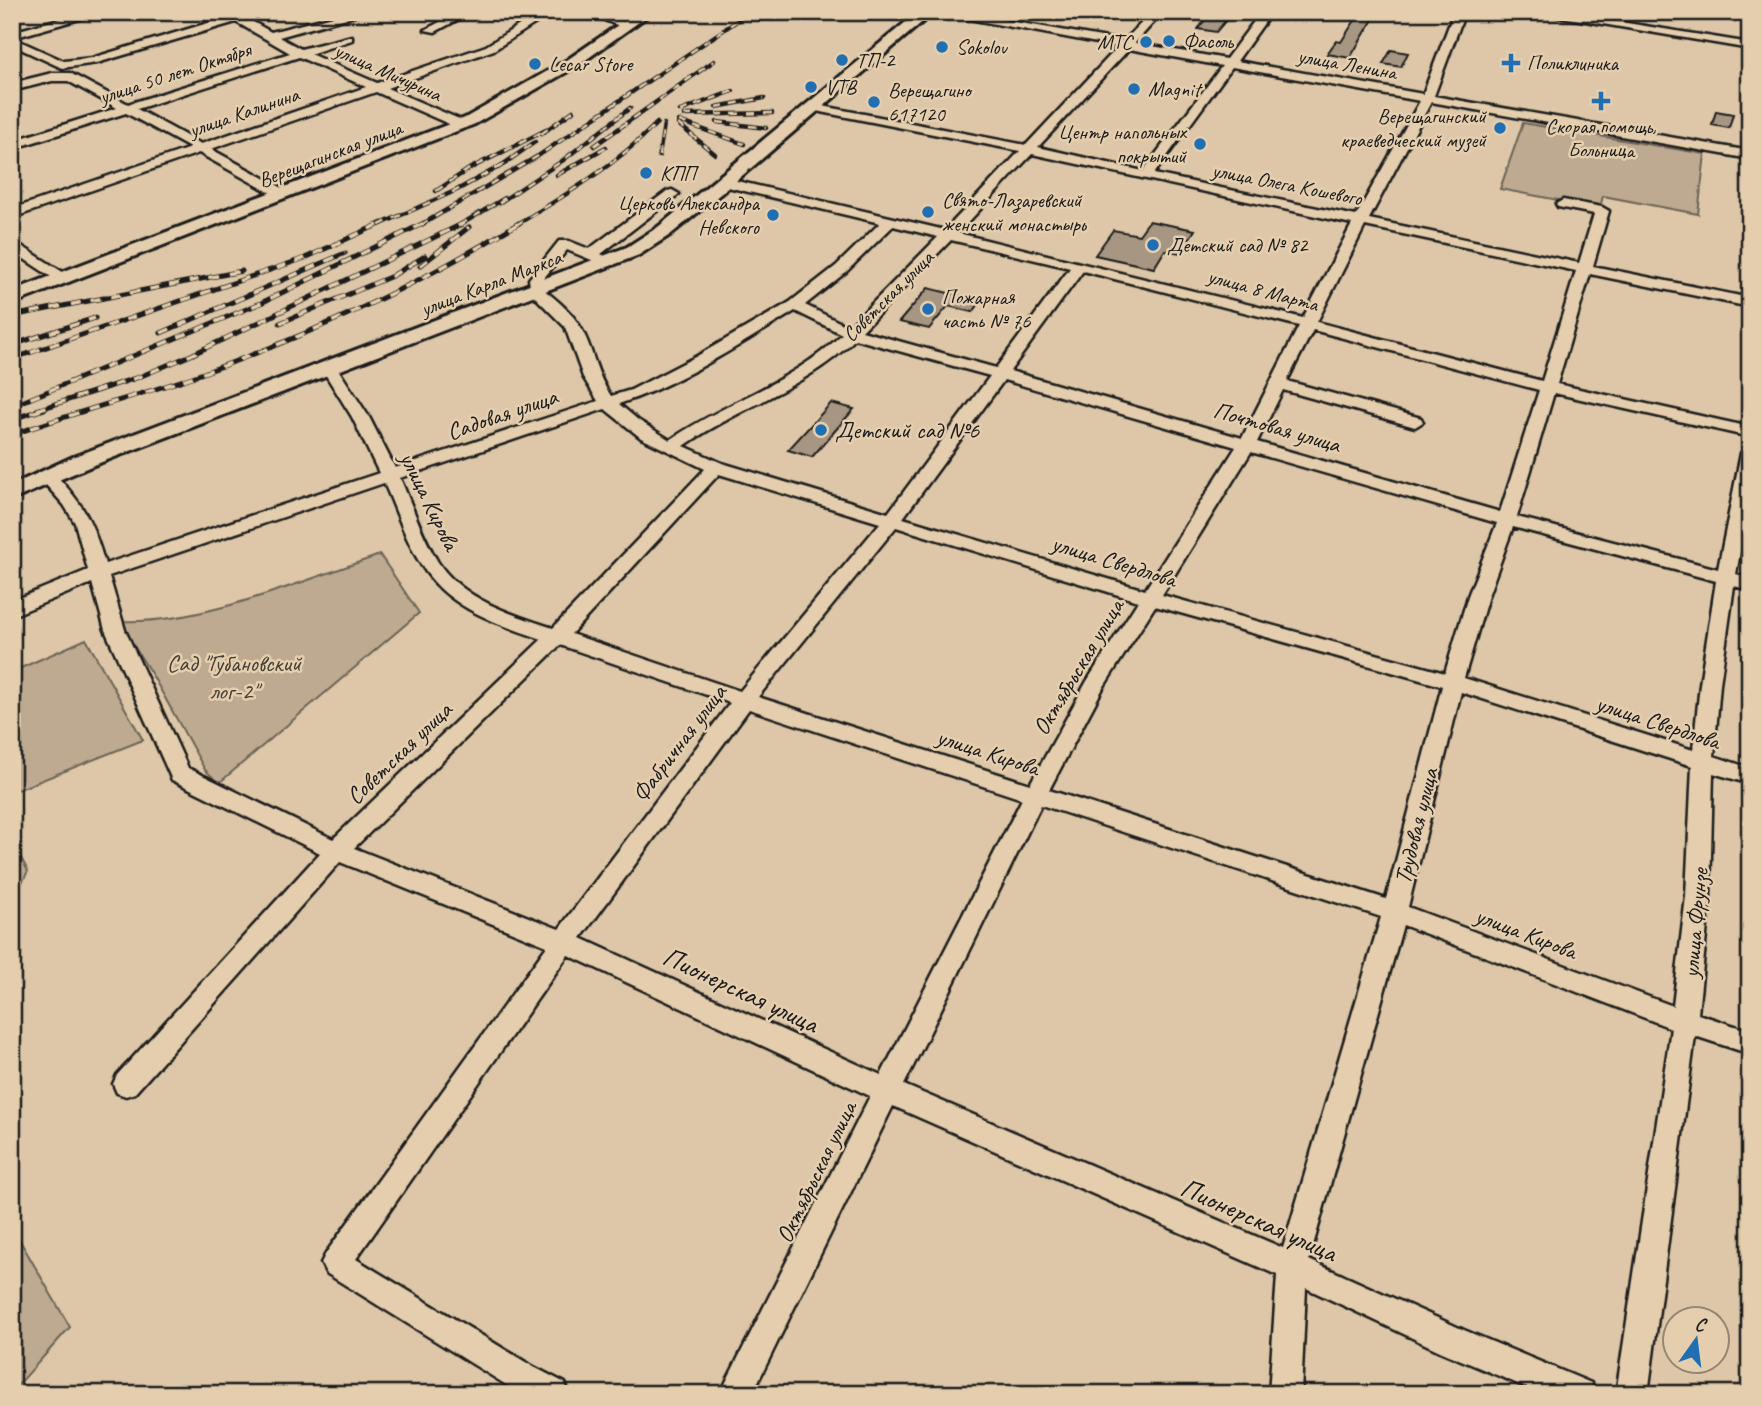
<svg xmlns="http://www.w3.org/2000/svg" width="1762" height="1406" viewBox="0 0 1762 1406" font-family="Caveat,sans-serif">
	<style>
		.green { fill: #bdaa91; stroke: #6c6356; stroke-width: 2 }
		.building { fill: #a79681; stroke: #1c1c1c; stroke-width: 2 }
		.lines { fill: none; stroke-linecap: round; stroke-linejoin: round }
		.minor-casing { stroke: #1c1c1c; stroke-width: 5 }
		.major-casing { stroke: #1c1c1c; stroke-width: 6 }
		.minor { fill: #e5ceae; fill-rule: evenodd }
		.major { fill: #e5ceae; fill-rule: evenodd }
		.rail-far1-casing { stroke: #1c1c1c; stroke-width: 4.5 }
		.rail-casing { stroke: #1c1c1c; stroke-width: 5 }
		.rail-far1 { stroke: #e5ceae; stroke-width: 2.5; stroke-dasharray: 8; stroke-linecap: butt }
		.rail { stroke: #e5ceae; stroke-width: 3.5; stroke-dasharray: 10; stroke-linecap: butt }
		.poi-dot { fill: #1f6fb2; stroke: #e5ceae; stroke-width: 2.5 }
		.labels { text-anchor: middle; stroke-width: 5; stroke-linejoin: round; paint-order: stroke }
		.far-poi-label { font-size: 21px; fill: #1c1c1c; stroke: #e5ceae; text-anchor: start }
		.far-street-label { font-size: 21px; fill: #1c1c1c; stroke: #e5ceae }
		.street-label { font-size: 24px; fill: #1c1c1c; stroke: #e5ceae }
		.poi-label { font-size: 24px; fill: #1c1c1c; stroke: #e5ceae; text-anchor: start }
		.park-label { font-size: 24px; fill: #444039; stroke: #e5ceae }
		.near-street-label { font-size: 28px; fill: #1c1c1c; stroke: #e5ceae }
	</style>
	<rect width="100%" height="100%" fill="#ddc7a8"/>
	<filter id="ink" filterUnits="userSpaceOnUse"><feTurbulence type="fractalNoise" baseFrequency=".0143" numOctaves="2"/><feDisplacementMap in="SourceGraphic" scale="14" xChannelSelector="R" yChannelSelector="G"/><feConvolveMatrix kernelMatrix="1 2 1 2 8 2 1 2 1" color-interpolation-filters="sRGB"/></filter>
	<g filter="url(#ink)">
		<g class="green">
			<path d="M1523,123L1705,154L1698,214L1603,196L1600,208L1500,189Z"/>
			<path d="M380,555L419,613L219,783L205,770L154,678L118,621C198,626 304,580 380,555Z"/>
			<path d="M86,639L143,740L12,792V672Z"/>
			<path d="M12,841L28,871L12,902Z"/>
			<path d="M12,1227L70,1327L12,1392Z"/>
		</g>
		<g class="building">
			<path d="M1211,12H1233L1216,32L1198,29Z"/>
			<path d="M1359,14L1375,16L1350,58L1327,54L1336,41L1341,42Z"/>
			<path d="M1391,50L1408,53L1401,67L1383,64Z"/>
			<path d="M1716,111L1733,114L1729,128L1712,125Z"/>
			<path d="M1149,221L1195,230L1180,253L1165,250L1154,268L1095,255L1113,230L1139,235Z"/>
			<path d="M928,288L981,301L973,312L948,306L929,329L899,322Z"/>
			<path d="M831,403L854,409L812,457L788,450Z"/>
		</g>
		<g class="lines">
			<g class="minor-casing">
				<g id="minor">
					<path d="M85,12H104L13,38L64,61L92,58L228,17L222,12H235L271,32L349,12H368L279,37L301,49L352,36V40L310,54L377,83L486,46L540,12H553L494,50L387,88L466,122V128H458L376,92L211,149L288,191V197H278L199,153L12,218V209L190,148L126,113L12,149V141L117,108L68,81H52L12,91V83L52,73H70L128,104L290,53L236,22L97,63L62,68L12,45V32ZM299,57L366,87L201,144L137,109Z"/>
					<path d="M458,12H472L435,32L425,30Z"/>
					<path d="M584,12H600L632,25L622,27Z"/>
					<path d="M932,12H957L1124,41L1152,12H1163L1135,43L1226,59L1261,12H1272L1237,61L1423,94L1454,12H1465L1434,96L1750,151V159L1431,102L1369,219L1579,263L1594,214L1558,207L1556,204L1563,200L1602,207L1609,211L1593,266L1750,298V307L1590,274L1557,384L1750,427V437L1554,393L1517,517L1718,569L1741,453L1750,448V499L1736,574L1750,578V590L1734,586L1720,684L1714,756L1750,768V784L1713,773L1710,896L1698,1014L1750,1031V1054L1695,1036L1648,1394H1616L1671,1028L1403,925L1309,1260L1464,1330L1591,1383L1595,1394H1542L1442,1352L1306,1288L1301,1394H1269L1277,1275L893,1106L752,1394H720L870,1096L568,955L356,1259L532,1366L565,1383L569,1394H521L326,1273L321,1263L326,1253L547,946L340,862L135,1093L126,1096L117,1093L113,1084L117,1075L320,853L172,780L105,630L92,583L12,616V601L88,570L75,523L64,505L38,476L41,472H53C84,505 92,520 105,564L379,473L352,417L322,369L324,366H336L369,417L395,468L598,401L583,377L565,327L531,293L529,279L559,241H569L589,249L667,191L672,190L679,194L601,254L616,262L614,265H604L567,250L543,279V289C558,301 573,313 582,330C594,352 596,375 611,396L631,390L697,356L790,302L836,266L880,223L719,185V179L724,178L945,230L1020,151L816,111L812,110V104L1026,145L1118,47ZM1129,49L1222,66L1143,171L1038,147ZM1232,67L1420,101L1356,216L1154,174ZM1032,154L1352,224L1303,318L958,233ZM893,226L938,237L849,327L805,305L846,272ZM1365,226L1576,271L1542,381L1317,322ZM951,240L1070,268L996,368L862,331ZM1083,271L1299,326L1242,438L1010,371ZM795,311L842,334C794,382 725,402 670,440L638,420L619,404C682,383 739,345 795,311ZM1313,330L1539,390L1500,512L1257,442L1283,390L1415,427L1423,422L1421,418L1287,381ZM855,339L990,376L888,513L722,463L684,446C739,407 808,387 855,339ZM1004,380L1236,447L1145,590L903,518ZM605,409L641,438L705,469L553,628C513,615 463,600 438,562C422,536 412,505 400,478ZM1251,452L1497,523L1468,596L1445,673L1162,595ZM719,474L880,523L740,691L571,634ZM384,483C398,513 407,546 426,572C453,610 501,625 542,639L333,839L188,768L125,630L109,576ZM896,527L1138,601L1087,681L1030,784L758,697ZM1513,527L1716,581L1700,684L1693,750L1464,678L1488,596ZM1155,606L1442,686L1386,899L1049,790L1103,688ZM560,645L730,703L559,929L354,848ZM1461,692L1692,766L1686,896L1673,1006L1408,907ZM749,709L1022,799L881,1075L581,938ZM1041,805L1381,917L1283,1248L904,1085Z"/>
					<path d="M1532,12H1559L1750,43V49Z"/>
					<path d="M12,240L69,276L71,279L69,282H59L12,251Z"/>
				</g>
			</g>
			<g class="major-casing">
				<g id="major">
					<path d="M637,12H653L577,66L475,124L12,304V291L465,118L567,60Z"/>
					<path d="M918,12H934L730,186L670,235L639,255L89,467L12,500V485L73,457L627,247L658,227Z"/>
				</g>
			</g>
			<use href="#minor" class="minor"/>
			<use href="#major" class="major"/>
			<g class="rail-far1-casing">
				<g id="rail-far1">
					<path d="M716,107L764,98"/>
					<path d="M680,111L733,91"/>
					<path d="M684,115L772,113"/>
					<path d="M679,121L744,144"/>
					<path d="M717,122L766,128"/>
					<path d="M678,124L715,154"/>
					<path d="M541,134L573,111"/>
					<path d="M594,146L714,61"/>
					<path d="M659,156L664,124"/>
					<path d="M498,168L535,142"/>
					<path d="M557,175L606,147"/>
					<path d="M436,191L469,169L548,129"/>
					<path d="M499,203L562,161L630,108"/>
					<path d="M379,225L457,190L506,163"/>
					<path d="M421,225L538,156L750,12"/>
					<path d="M460,225L505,198"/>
					<path d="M516,225C566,195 616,165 657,123"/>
				</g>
			</g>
			<g class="rail-casing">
				<g id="rail">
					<path d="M420,266L469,227"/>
					<path d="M12,316L242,271"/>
					<path d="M280,323L392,276L425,256"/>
					<path d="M161,333L345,253"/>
					<path d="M12,345L95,318"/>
					<path d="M12,359L305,258L382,223"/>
					<path d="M12,406L261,303L424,223"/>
					<path d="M37,410L139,377L191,355L464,223"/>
					<path d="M12,419L44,409"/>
					<path d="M12,435C72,413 135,397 195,376C308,336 417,286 519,223"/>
				</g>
			</g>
			<use href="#rail-far1" class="rail-far1"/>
			<use href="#rail" class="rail"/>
		</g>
	</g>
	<g class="poi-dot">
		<circle cx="1169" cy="41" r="7"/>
		<circle cx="1146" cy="42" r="7"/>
		<circle cx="942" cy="47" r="7"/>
		<circle cx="842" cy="60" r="7"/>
		<path d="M1507.5 52.5h7v7h7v7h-7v7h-7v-7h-7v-7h7z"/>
		<circle cx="535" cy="64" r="7"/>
		<circle cx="811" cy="87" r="7"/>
		<circle cx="1134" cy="89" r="7"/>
		<path d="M1597.5 90.5h7v7h7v7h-7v7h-7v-7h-7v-7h7z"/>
		<circle cx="874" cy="102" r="7"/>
		<circle cx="1500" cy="128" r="7"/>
		<circle cx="1200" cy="144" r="7"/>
		<circle cx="646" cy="173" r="7"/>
		<circle cx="928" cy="212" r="7"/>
		<circle cx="773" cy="215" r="7"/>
		<circle cx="1153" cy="245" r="7"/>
		<circle cx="928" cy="309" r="7"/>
		<circle cx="821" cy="430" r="7"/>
	</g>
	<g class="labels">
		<g class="far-poi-label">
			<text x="1183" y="48">Фасоль</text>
			<text x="1132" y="49" text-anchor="end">МТС</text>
			<text x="956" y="54">Sokolov</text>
			<text x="856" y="67">ТП-2</text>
			<text x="1527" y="70">Поликлиника</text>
			<text x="549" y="71">Lecar Store</text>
			<text x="825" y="94">VTB</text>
			<text x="1148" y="96">Magnit</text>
			<text x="888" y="97">Верещагино<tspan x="888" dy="24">617120</tspan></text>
			<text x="1486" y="123" text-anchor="end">Верещагинский<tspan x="1486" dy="24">краеведческий музей</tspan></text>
			<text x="1601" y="133" text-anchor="middle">Скорая помощь,<tspan x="1601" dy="24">Больница</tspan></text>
			<text x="1186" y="139" text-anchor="end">Центр напольных<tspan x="1186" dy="24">покрытий</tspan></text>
			<text x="660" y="180">КПП</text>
			<text x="942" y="207">Свято-Лазаревский<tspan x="942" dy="24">женский монастырь</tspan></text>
			<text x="759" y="210" text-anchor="end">Церковь Александра<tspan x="759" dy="24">Невского</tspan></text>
			<text x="1167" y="252">Детский сад № 82</text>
			<text x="942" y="304">Пожарная<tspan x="942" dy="24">часть № 76</tspan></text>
		</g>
		<g class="far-street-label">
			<text transform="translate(1347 64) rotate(10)" y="7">улица Ленина</text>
			<text transform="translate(388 72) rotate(24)" y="7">улица Мичурина</text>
			<text transform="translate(175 73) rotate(-18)" y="7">улица 50 лет Октября</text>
			<text transform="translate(244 112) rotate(-19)" y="7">улица Калинина</text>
			<text transform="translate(330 154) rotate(-21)" y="7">Верещагинская улица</text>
			<text transform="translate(1287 184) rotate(11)" y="7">улица Олега Кошевого</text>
			<text transform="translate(491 283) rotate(-21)" y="7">улица Карла Маркса</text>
			<text transform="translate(1263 290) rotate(15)" y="7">улица 8 Марта</text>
			<text transform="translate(888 296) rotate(-45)" y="7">Советская улица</text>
		</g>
		<g class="street-label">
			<text transform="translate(502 414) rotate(-19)" y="8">Садовая улица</text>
			<text transform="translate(1277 427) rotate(16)" y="8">Почтовая улица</text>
			<text transform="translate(430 501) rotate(64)" y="8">улица Кирова</text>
			<text transform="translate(1114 561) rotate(17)" y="8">улица Свердлова</text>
			<text transform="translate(1078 667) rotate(-59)" y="8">Октябрьская улица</text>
			<text transform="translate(1658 722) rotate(18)" y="8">улица Свердлова</text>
			<text transform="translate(679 743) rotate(-53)" y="8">Фабричная улица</text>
			<text transform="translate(988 752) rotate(18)" y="8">улица Кирова</text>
			<text transform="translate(399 753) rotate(-44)" y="8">Советская улица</text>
			<text transform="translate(1416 826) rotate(-76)" y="8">Трудовая улица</text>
			<text transform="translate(1695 923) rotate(-85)" y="8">улица Фрунзе</text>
			<text transform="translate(1526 933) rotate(21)" y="8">улица Кирова</text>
			<text transform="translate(816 1172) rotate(-64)" y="8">Октябрьская улица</text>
		</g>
		<g class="poi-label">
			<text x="835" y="438">Детский сад №6</text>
		</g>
		<g class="park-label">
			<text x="234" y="671">Сад "Губановский<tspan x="234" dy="28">лог-2"</tspan></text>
		</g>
		<g class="near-street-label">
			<text transform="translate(741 989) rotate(25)" y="10">Пионерская улица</text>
			<text transform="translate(1259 1219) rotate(24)" y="10">Пионерская улица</text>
		</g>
	</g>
	<rect width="1762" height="1406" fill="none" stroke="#e5ceae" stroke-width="42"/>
	<rect x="21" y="21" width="1720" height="1364" fill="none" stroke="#1c1c1c" stroke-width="2.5" filter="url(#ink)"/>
	<g transform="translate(1696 1340) rotate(14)"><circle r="33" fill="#e5ceae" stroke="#958774" stroke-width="2"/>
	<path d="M0-5L12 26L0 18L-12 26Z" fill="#1f6fb2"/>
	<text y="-10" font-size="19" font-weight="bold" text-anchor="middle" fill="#1c1c1c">С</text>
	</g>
</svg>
